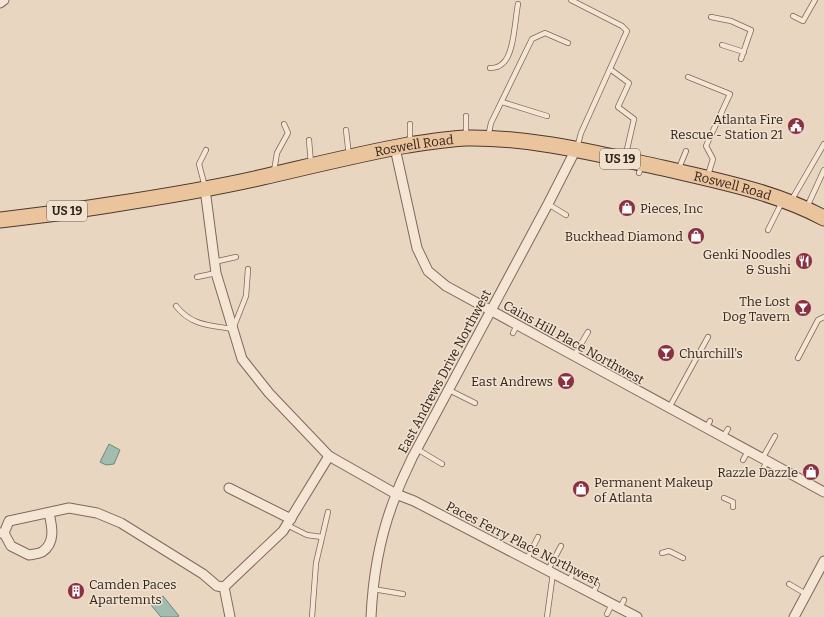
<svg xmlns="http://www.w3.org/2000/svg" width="824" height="617" viewBox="0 0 824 617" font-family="Bitter,serif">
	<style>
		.water { fill: #a3bcb0; stroke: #6c887c }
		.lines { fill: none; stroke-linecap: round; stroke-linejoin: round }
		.service-casing { stroke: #80685b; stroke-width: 6 }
		.minor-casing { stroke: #80685b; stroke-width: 11 }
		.primary-casing { stroke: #4e382f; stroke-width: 17 }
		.service { stroke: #f5e5d4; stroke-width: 4.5 }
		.minor { stroke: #f5e5d4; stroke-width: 9 }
		.primary { stroke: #e9c49c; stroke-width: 15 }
		.labels { text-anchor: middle; stroke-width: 3; stroke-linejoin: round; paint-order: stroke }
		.shield { fill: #f1e2d0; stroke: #6b5d53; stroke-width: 1 }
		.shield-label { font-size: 12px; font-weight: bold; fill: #32241d }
		.poi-label { font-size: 13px; fill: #32241d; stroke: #f1e2d0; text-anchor: end }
		.street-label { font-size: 13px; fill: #32241d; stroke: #f1e2d0 }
	</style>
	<rect width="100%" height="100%" fill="#e9d6c1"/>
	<g class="water">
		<path d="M109,444L120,450L114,464L106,465L100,462Z"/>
		<path d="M163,596L179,616L177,617H161L151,605Z"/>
	</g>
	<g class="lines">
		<g class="service-casing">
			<g id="service">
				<path d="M571,0L622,26L627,31L581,133L577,148"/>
				<path d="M793,16L803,21L815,0"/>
				<path d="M711,17L731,21L751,30L741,59"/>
				<path d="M722,45L744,52"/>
				<path d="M490,68C494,68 499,67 502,64C514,56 515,19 518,4"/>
				<path d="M610,69L629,83L618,107L634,119L625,158"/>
				<path d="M688,77L730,94L706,146L713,159L708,175"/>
				<path d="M502,102L547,116"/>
				<path d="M346,130L349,156"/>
				<path d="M466,137V116"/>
				<path d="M488,137L491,123L532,39L545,33L568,43"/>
				<path d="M309,140L311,164"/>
				<path d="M410,142V124"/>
				<path d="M679,168L686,151"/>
				<path d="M274,171L277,153L288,133L284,124"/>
				<path d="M639,173L642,165"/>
				<path d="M205,187L199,164L206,150"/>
				<path d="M791,201L824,144"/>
				<path d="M548,204L566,215"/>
				<path d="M807,207L824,170"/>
				<path d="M768,230L782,202"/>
				<path d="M214,262L236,257"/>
				<path d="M197,277L216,273"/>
				<path d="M176,306C192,326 209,325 233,329L246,296L248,269"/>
				<path d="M513,333L517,325"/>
				<path d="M574,356L588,332"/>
				<path d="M798,358L818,320L824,317"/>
				<path d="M449,390L475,403"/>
				<path d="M669,408L708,337"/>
				<path d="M706,428L710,421"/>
				<path d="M723,437L728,429"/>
				<path d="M417,449L442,464"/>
				<path d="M762,459L775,436"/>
				<path d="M743,460L748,451"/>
				<path d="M762,471L767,461"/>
				<path d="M724,498L733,502V507"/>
				<path d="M287,525L307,535L322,537"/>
				<path d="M662,553L669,551L683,558"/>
				<path d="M527,559L538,537"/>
				<path d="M548,570L561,546"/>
				<path d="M569,581L573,573"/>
				<path d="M789,584L806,594"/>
				<path d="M373,589L403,594"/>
				<path d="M593,593L597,585"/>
				<path d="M620,608L624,600"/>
				<path d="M607,614L612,604"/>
				<path d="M312,617L316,563L328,512"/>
				<path d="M547,617L553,573"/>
			</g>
		</g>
		<g class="minor-casing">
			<g id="minor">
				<path d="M0,3L4,0"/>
				<path d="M395,148L417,248L428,271L446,286L824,492"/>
				<path d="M205,189L216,273L242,359L269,393L329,456L396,494L414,501L637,617"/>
				<path d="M229,488L291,519"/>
				<path d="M0,533H4L9,521L69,508L97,513L121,523L203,574L217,586L224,587L230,617"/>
				<path d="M4,533L11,546L29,555C33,554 38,554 42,552C56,543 52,526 49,513"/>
				<path d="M224,587L283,531L329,456"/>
				<path d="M371,617C373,575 380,534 396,495C400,482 407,470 412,458L548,204L576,149"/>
				<path d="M794,617L824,561"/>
			</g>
		</g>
		<g class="primary-casing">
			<g id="primary">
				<path id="s1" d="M0,220C37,216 73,211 109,205C161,197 212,189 263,177C311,166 359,154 408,145C427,142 447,139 467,138C533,137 598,154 663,168C718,181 773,191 824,218"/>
			</g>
		</g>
		<use href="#service" class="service"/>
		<use href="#minor" class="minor"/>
		<use href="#primary" class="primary"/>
	</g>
	<defs>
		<g id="civic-disc" transform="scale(0.9)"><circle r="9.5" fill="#893140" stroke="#f1e2d0"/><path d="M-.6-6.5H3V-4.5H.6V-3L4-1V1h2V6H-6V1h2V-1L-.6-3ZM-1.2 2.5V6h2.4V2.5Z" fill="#fff"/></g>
		<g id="shop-disc" transform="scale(0.9)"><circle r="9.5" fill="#893140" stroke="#f1e2d0"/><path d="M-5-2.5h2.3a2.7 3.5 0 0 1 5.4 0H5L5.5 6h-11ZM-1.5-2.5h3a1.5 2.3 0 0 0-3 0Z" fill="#fff"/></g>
		<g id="restaurant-disc" transform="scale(0.9)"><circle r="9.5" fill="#893140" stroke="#f1e2d0"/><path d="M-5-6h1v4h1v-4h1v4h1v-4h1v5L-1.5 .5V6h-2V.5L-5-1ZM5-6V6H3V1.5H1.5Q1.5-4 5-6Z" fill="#fff"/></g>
		<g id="bar-disc" transform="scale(0.9)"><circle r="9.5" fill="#893140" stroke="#f1e2d0"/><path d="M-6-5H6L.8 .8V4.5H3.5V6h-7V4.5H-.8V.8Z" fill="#fff"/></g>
		<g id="building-disc" transform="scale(0.9)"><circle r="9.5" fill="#893140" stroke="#f1e2d0"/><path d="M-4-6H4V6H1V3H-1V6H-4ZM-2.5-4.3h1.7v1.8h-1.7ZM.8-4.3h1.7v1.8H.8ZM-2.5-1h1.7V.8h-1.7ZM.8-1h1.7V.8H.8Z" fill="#fff"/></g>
	</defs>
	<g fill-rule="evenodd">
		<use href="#civic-disc" x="796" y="126"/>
		<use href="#shop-disc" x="627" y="208"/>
		<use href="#shop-disc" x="696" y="236"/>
		<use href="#restaurant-disc" x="804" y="261"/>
		<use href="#bar-disc" x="803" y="308"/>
		<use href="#bar-disc" x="666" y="353"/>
		<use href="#bar-disc" x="566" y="381"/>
		<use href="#shop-disc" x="811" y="472"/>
		<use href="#shop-disc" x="581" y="489"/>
		<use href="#building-disc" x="76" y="591"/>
	</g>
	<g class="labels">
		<g class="shield">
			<rect x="600" y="149" width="40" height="20" rx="3"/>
			<rect x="47" y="201" width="40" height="20" rx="3"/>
		</g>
		<g class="shield-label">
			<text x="620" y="163">US 19</text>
			<text x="67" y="215">US 19</text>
		</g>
		<g class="poi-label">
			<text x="783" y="124">Atlanta Fire<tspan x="783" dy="15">Rescue - Station 21</tspan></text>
			<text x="640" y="213" text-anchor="start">Pieces, Inc</text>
			<text x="683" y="241">Buckhead Diamond</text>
			<text x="791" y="259">Genki Noodles<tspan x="791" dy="15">&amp; Sushi</tspan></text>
			<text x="790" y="306">The Lost<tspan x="790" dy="15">Dog Tavern</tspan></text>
			<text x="679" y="358" text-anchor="start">Churchill's</text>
			<text x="553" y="386">East Andrews</text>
			<text x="798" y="477">Razzle Dazzle</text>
			<text x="594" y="487" text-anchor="start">Permanent Makeup<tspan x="594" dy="15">of Atlanta</tspan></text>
			<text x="89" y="589" text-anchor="start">Camden Paces<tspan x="89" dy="15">Apartemnts</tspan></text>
		</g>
		<g class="street-label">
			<text dy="5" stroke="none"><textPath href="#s1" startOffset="421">Roswell Road</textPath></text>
			<text dy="5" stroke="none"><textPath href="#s1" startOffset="745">Roswell Road</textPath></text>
			<text transform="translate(574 342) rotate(29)" y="5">Cains Hill Place Northwest</text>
			<text transform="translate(444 371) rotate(-62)" y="5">East Andrews Drive Northwest</text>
			<text transform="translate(523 543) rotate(27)" y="5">Paces Ferry Place Northwest</text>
		</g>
	</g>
</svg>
